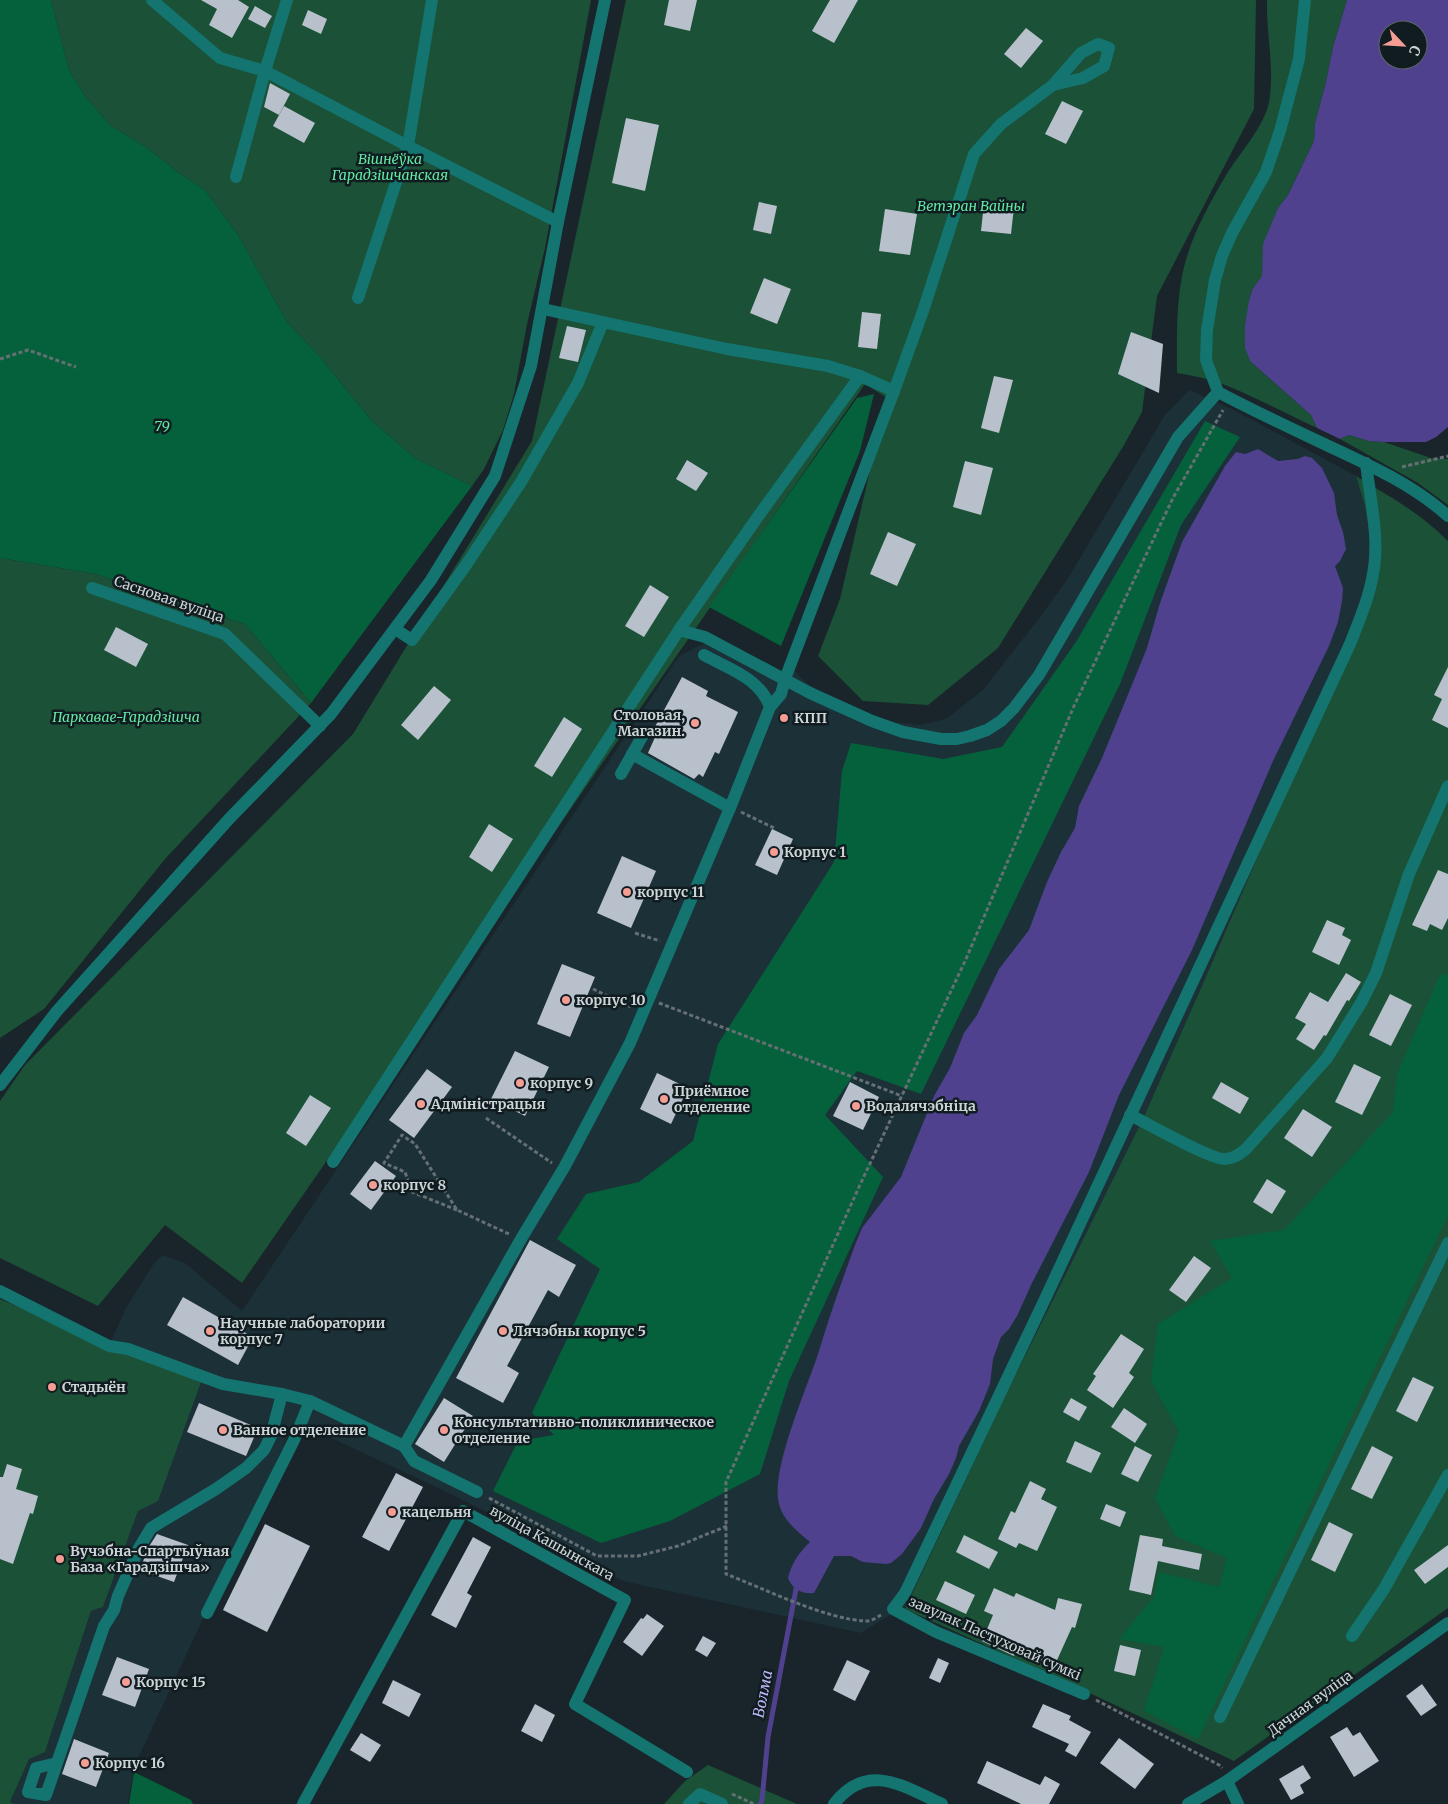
<svg xmlns="http://www.w3.org/2000/svg" width="1448" height="1804" viewBox="0 0 1448 1804" font-family="Merriweather,serif">
	<style>
		.built { fill: #1c3038 }
		.green { fill: #1b5136 }
		.forest { fill: #05613b }
		.water { fill: #50418f; fill-rule: evenodd }
		.lines { fill: none; stroke-linecap: round; stroke-linejoin: round }
		.stream { stroke: #50418f; stroke-width: 5 }
		.building { fill: #b8c0cc }
		.path { stroke: #667074; stroke-width: 3; stroke-dasharray: 4 2.5; stroke-linecap: butt }
		.minor { stroke: #137470; stroke-width: 12 }
		.poi-dot { fill: #f59c93; stroke: #101c20; stroke-width: 2 }
		.labels { text-anchor: middle; stroke-width: 5; stroke-linejoin: round; paint-order: stroke }
		.park-label { font-size: 14px; font-style: italic; fill: #63eaa5; stroke: #101c20 }
		.street-label { font-size: 14px; fill: #ccd4d7; stroke: #101c20 }
		.poi-label { font-size: 14px; font-weight: bold; fill: #ccd4d7; stroke: #101c20; text-anchor: start }
		.water-label { font-size: 15px; font-style: italic; fill: #c0b9fb; stroke: #101c20 }
	</style>
	<rect width="100%" height="100%" fill="#19252a"/>
	<path class="built" d="M1189,390L1234,410L1356,476L1365,506L1370,539L1369,598L1205,979L1142,1121L1007,1392L905,1609L895,1612L861,1633L623,1581L453,1495L295,1421L134,1767L128,1804H15L10,1803L29,1758L45,1752L91,1611L103,1607L138,1511L109,1346L125,1310L152,1266L162,1255L185,1263L242,1311L679,656L704,643L771,676L790,666L805,682L834,699L881,721L920,725L946,719L983,690L1037,621L1067,580L1165,415Z"/>
	<g class="green">
		<path d="M51,0H591L545,248L527,324L514,394L503,430L484,469L472,486L415,458L371,420L320,357L287,322L238,235L205,190L179,173L146,147L110,125L85,96L69,70Z"/>
		<path d="M626,0H1256L1254,109L1157,296L1142,412L1124,445L998,648L928,705L863,701L818,656L840,599L887,398L865,384L242,1283L165,1225L98,1306L0,1258V1101L25,1065L353,734L532,441Z"/>
		<path d="M1267,0H1347L1333,47L1326,82L1315,123L1314,141L1288,195L1278,208L1264,244L1262,277L1252,290L1249,301L1251,362L1311,415L1317,428C1282,412 1247,392 1211,380C1200,377 1189,375 1177,373C1177,343 1176,312 1181,282C1187,244 1206,209 1225,177C1237,156 1265,126 1269,102C1275,69 1266,34 1267,0Z"/>
		<path d="M1349,435L1369,441L1384,442L1431,458L1448,459V505L1418,483L1340,439Z"/>
		<path d="M1356,476C1390,497 1419,512 1448,541V1608L1234,1761L1062,1680L905,1609L1007,1392L1142,1121L1205,979L1369,598L1370,539L1365,506Z"/>
		<path d="M0,558L96,574L245,624L311,703L165,859L44,1009L0,1038Z"/>
		<path d="M0,1299L109,1346L201,1382L158,1501L138,1511L103,1607L91,1611L45,1752L29,1759L10,1802L15,1804H0Z"/>
		<path d="M708,1765L797,1804H664L685,1781Z"/>
	</g>
	<g class="forest">
		<path d="M0,0H51L69,70L85,96L110,125L146,147L179,173L205,190L238,235L287,322L320,357L371,420L415,458L472,486L311,703L245,624L96,574L0,558Z"/>
		<path d="M874,394L860,451L781,646L709,607L857,398Z"/>
		<path d="M1205,421L1240,437L1181,525L1120,684L921,1094L857,1071L825,1115L883,1177L789,1381L760,1474L670,1521L601,1543L493,1491L518,1441L554,1435L532,1413L600,1269L557,1239L586,1194L639,1182L693,1141L718,1044L834,862L842,771L851,743L943,759L1002,747L1076,642Z"/>
		<path d="M1448,974V1215L1198,1739L1144,1711L1164,1647L1119,1639L1154,1597L1159,1572L1219,1587L1227,1558L1175,1536L1155,1498L1179,1432L1151,1381L1158,1324L1232,1278L1210,1241L1284,1230L1393,1112L1397,1074L1440,975Z"/>
		<path d="M134,1772L191,1800L193,1804H129Z"/>
	</g>
	<g class="water">
		<path d="M1347,0H1448V427L1436,437L1426,442H1384L1369,441L1349,435L1340,439L1317,428L1311,415L1251,362L1245,348V325L1249,301L1252,290L1262,276L1263,244L1278,208L1288,195L1314,141L1315,123L1326,82L1333,47ZM1388,30H1418V60H1388Z"/>
		<path d="M1258,449L1278,461L1298,459L1305,456L1312,458L1322,468L1334,493L1337,515L1343,532L1346,549L1340,561L1335,566L1343,588L1342,601L1338,622L1329,646L1273,761L1192,950L1119,1095L1089,1172L1032,1283L1017,1316L1009,1329L1001,1337L993,1359L990,1384L979,1411L959,1446L956,1458L949,1474L934,1499L921,1528L902,1554L891,1563L886,1564L863,1562L851,1556H834L814,1593C802,1594 793,1590 788,1578C792,1562 799,1553 810,1542C798,1532 783,1520 779,1504C770,1471 807,1388 818,1354C829,1317 842,1281 855,1245L862,1228L901,1177L934,1096L950,1068L964,1033L977,1015L999,969L1029,930L1047,882L1061,852L1075,828L1079,806L1102,758L1147,648L1160,603L1182,542L1225,466L1236,452L1245,454Z"/>
	</g>
	<g class="lines">
		<path class="stream" d="M760,1804L762,1800L768,1737L796,1589"/>
	</g>
	<g class="building">
		<path d="M201,0H238L249,7L232,38L209,25L217,9Z"/>
		<path d="M669,0H697L690,31L664,25Z"/>
		<path d="M830,0H858L834,43L812,31Z"/>
		<path d="M255,6L272,16L265,28L248,19Z"/>
		<path d="M308,10L327,19L321,34L302,25Z"/>
		<path d="M1026,28L1043,41L1021,68L1004,54Z"/>
		<path d="M270,83L290,94L279,115L264,107Z"/>
		<path d="M1062,101L1083,111L1066,144L1045,134Z"/>
		<path d="M284,106L315,123L304,143L273,126Z"/>
		<path d="M626,118L659,125L645,191L612,183Z"/>
		<path d="M759,202L777,206L771,234L753,230Z"/>
		<path d="M984,203L1014,207L1011,234L981,231Z"/>
		<path d="M885,209L917,214L910,255L879,251Z"/>
		<path d="M764,278L791,289L777,324L750,313Z"/>
		<path d="M862,312L881,314L877,349L858,347Z"/>
		<path d="M567,326L586,330L578,362L559,358Z"/>
		<path d="M1131,332L1163,344L1159,393L1118,374Z"/>
		<path d="M994,376L1013,380L999,433L981,428Z"/>
		<path d="M687,460L708,473L696,491L676,479Z"/>
		<path d="M965,461L993,468L981,515L953,507Z"/>
		<path d="M888,532L916,544L897,586L870,574Z"/>
		<path d="M650,585L669,597L644,637L625,626Z"/>
		<path d="M116,627L148,644L136,667L104,650Z"/>
		<path d="M1448,667V728L1432,720L1442,699L1434,695Z"/>
		<path d="M682,677L708,691L706,696L738,712L719,754L715,752L703,777L699,774L694,779L648,753L656,735L651,734Z"/>
		<path d="M434,686L451,700L418,740L401,725Z"/>
		<path d="M564,717L582,729L552,777L534,766Z"/>
		<path d="M489,824L513,839L492,872L469,857Z"/>
		<path d="M772,829L793,839L777,875L755,865Z"/>
		<path d="M622,856L656,871L631,928L597,913Z"/>
		<path d="M1438,870L1448,874V918L1442,930L1430,924L1427,931L1412,925Z"/>
		<path d="M1327,920L1345,928L1342,935L1351,940L1339,965L1312,952Z"/>
		<path d="M562,964L595,977L570,1037L537,1024Z"/>
		<path d="M1346,973L1361,982L1349,1001L1347,1000L1326,1036L1324,1035L1314,1050L1296,1039L1306,1024L1295,1018L1310,992L1328,1002Z"/>
		<path d="M1390,994L1412,1005L1391,1046L1369,1035Z"/>
		<path d="M515,1051L549,1067L525,1116L491,1099Z"/>
		<path d="M1354,1064L1381,1077L1362,1115L1335,1102Z"/>
		<path d="M427,1069L452,1087L414,1138L389,1120Z"/>
		<path d="M657,1073L688,1088L671,1124L640,1109Z"/>
		<path d="M850,1082L879,1097L863,1130L833,1116Z"/>
		<path d="M1221,1082L1249,1098L1240,1114L1212,1098Z"/>
		<path d="M310,1095L331,1108L306,1146L286,1133Z"/>
		<path d="M1303,1109L1332,1127L1312,1157L1284,1138Z"/>
		<path d="M375,1161L396,1176L371,1210L350,1194Z"/>
		<path d="M1267,1179L1286,1191L1272,1214L1253,1202Z"/>
		<path d="M530,1240L576,1265L559,1297L548,1290L507,1366L519,1373L503,1403L456,1378Z"/>
		<path d="M1194,1256L1211,1268L1186,1302L1169,1290Z"/>
		<path d="M183,1297L253,1337L238,1365L167,1325Z"/>
		<path d="M1121,1334L1144,1349L1129,1373L1134,1377L1113,1408L1087,1390L1096,1376L1093,1374Z"/>
		<path d="M1413,1377L1434,1387L1417,1422L1396,1411Z"/>
		<path d="M444,1398L473,1416L444,1462L415,1444Z"/>
		<path d="M1071,1398L1087,1407L1079,1421L1063,1412Z"/>
		<path d="M199,1403L258,1428L246,1456L187,1432Z"/>
		<path d="M1124,1408L1147,1424L1135,1443L1111,1427Z"/>
		<path d="M1075,1441L1101,1453L1091,1473L1066,1462Z"/>
		<path d="M1135,1446L1152,1455L1138,1482L1121,1474Z"/>
		<path d="M1372,1446L1393,1457L1372,1499L1351,1489Z"/>
		<path d="M7,1464L22,1469L16,1489L38,1496L33,1514L30,1513L13,1564L0,1559V1477H3Z"/>
		<path d="M396,1473L423,1487L389,1551L362,1537Z"/>
		<path d="M1030,1481L1046,1489L1041,1499L1057,1507L1037,1551L1019,1543L1016,1548L998,1539L1011,1511L1015,1513Z"/>
		<path d="M1106,1504L1126,1512L1120,1527L1100,1519Z"/>
		<path d="M1329,1522L1353,1534L1335,1572L1311,1560Z"/>
		<path d="M265,1524L310,1546L267,1632L223,1610Z"/>
		<path d="M157,1534L188,1545L174,1582L140,1570L148,1548Z"/>
		<path d="M964,1535L998,1552L989,1569L956,1552Z"/>
		<path d="M1140,1535L1163,1539L1162,1546L1202,1554L1199,1570L1158,1561L1151,1595L1129,1590Z"/>
		<path d="M473,1537L491,1547L467,1593L472,1596L456,1628L431,1615Z"/>
		<path d="M1448,1545V1567L1425,1584L1414,1570Z"/>
		<path d="M945,1581L975,1595L966,1614L936,1600Z"/>
		<path d="M994,1588L1014,1597L1016,1593L1055,1610L1058,1598L1082,1604L1075,1628L1072,1627L1053,1669L1016,1652L1014,1656L982,1641L993,1615L984,1611Z"/>
		<path d="M647,1614L664,1626L642,1656L623,1642L641,1618L643,1619Z"/>
		<path d="M703,1636L716,1643L707,1657L695,1650Z"/>
		<path d="M1120,1645L1141,1650L1135,1676L1114,1671Z"/>
		<path d="M117,1657L149,1669L135,1707L102,1695Z"/>
		<path d="M938,1658L949,1663L940,1683L929,1678Z"/>
		<path d="M847,1660L870,1671L855,1701L833,1690Z"/>
		<path d="M393,1680L421,1694L409,1717L382,1703Z"/>
		<path d="M1422,1684L1437,1705L1421,1716L1406,1696Z"/>
		<path d="M535,1704L555,1715L542,1742L521,1731Z"/>
		<path d="M1043,1704L1071,1716L1069,1720L1091,1732L1076,1757L1065,1751L1069,1744L1032,1727Z"/>
		<path d="M1347,1727L1353,1736L1360,1732L1379,1761L1354,1777L1330,1737Z"/>
		<path d="M361,1733L381,1745L370,1762L350,1750Z"/>
		<path d="M1119,1738L1154,1764L1135,1789L1100,1763Z"/>
		<path d="M74,1739L109,1753L96,1787L62,1774Z"/>
		<path d="M987,1761L1040,1785L1045,1776L1060,1784L1049,1804H1021L977,1783Z"/>
		<path d="M1303,1765L1311,1778L1300,1785L1304,1793L1291,1800L1279,1779Z"/>
	</g>
	<g class="lines">
		<g class="path">
			<path d="M0,359L28,350L76,367"/>
			<path d="M1402,467L1448,456"/>
			<path d="M741,812L774,828"/>
			<path d="M635,933L660,941"/>
			<path d="M593,989L631,1007"/>
			<path d="M659,1003L902,1096"/>
			<path d="M486,1118L552,1163"/>
			<path d="M457,1210L412,1192L405,1172L384,1163L402,1135L415,1144L457,1210L509,1234"/>
			<path d="M489,1498L597,1556H638L678,1546L727,1526"/>
			<path d="M881,1615C877,1617 872,1621 867,1621C827,1620 765,1589 726,1574V1482L859,1187L966,959L1074,706L1173,498L1223,410"/>
			<path d="M1096,1700L1221,1766L1222,1768"/>
			<path d="M732,1794L754,1804"/>
		</g>
		<g class="minor">
			<path d="M152,0L220,58L265,71L408,146L558,222"/>
			<path d="M236,177L265,71L287,0"/>
			<path d="M358,298L408,146L432,0"/>
			<path d="M894,391L923,311L974,154L1001,124L1053,85L1083,78L1104,66L1109,48L1098,44L1081,53L1053,85"/>
			<path d="M1218,392L1206,360L1207,330L1215,280L1222,256L1232,233L1266,172L1280,131L1299,59L1305,0"/>
			<path d="M92,588L225,634L320,726"/>
			<path d="M395,629L412,640L464,568L521,482L578,383L603,322"/>
			<path d="M679,630L759,515L860,376"/>
			<path d="M704,655C729,669 760,678 770,707"/>
			<path d="M632,754L730,808"/>
			<path d="M621,774L643,735"/>
			<path d="M0,1085L57,1011L229,819L331,714L431,580L495,476L531,366L558,222L605,0"/>
			<path d="M1130,1115C1147,1123 1211,1160 1225,1159C1234,1159 1239,1154 1246,1149L1327,1058L1361,1003L1376,973L1409,874L1448,786"/>
			<path d="M333,1162L679,630L705,637L810,693L872,721L903,732L941,739H957L970,736L987,730L1001,721L1014,708L1039,675L1178,437L1218,392C1252,410 1286,426 1320,442C1365,463 1411,483 1448,516"/>
			<path d="M0,1291L109,1346L128,1349L223,1384L282,1394L310,1401L404,1446L521,1239L565,1166L630,1043L730,808L770,707L781,694L785,679L894,391L860,376L828,366L727,349L543,309"/>
			<path d="M404,1446L414,1461L477,1492"/>
			<path d="M207,1613L294,1440L310,1401"/>
			<path d="M1352,1636L1384,1589L1448,1475"/>
			<path d="M1084,1694L936,1632L893,1609L905,1593L1045,1299L1350,644C1359,621 1369,598 1373,574C1380,538 1370,499 1366,463"/>
			<path d="M1220,1717L1448,1243"/>
			<path d="M57,1763L36,1768L28,1792L46,1795L104,1626L114,1610L118,1596L139,1548L151,1528L216,1489L246,1468L264,1450L271,1436L282,1394"/>
			<path d="M1227,1781L1238,1804"/>
			<path d="M303,1804L463,1511L625,1600L575,1704L687,1772"/>
			<path d="M689,1804L700,1794L722,1804"/>
			<path d="M834,1804C867,1761 903,1786 942,1804"/>
			<path d="M1188,1804L1227,1781L1448,1623"/>
		</g>
	</g>
	<g class="poi-dot">
		<circle cx="784" cy="718" r="5"/>
		<circle cx="695" cy="723" r="5"/>
		<circle cx="774" cy="852" r="5"/>
		<circle cx="627" cy="892" r="5"/>
		<circle cx="566" cy="1000" r="5"/>
		<circle cx="520" cy="1083" r="5"/>
		<circle cx="664" cy="1099" r="5"/>
		<circle cx="421" cy="1104" r="5"/>
		<circle cx="856" cy="1106" r="5"/>
		<circle cx="373" cy="1185" r="5"/>
		<circle cx="210" cy="1331" r="5"/>
		<circle cx="503" cy="1331" r="5"/>
		<circle cx="52" cy="1387" r="5"/>
		<circle cx="223" cy="1430" r="5"/>
		<circle cx="444" cy="1430" r="5"/>
		<circle cx="392" cy="1512" r="5"/>
		<circle cx="60" cy="1559" r="5"/>
		<circle cx="126" cy="1682" r="5"/>
		<circle cx="85" cy="1763" r="5"/>
	</g>
	<g class="labels">
		<g class="park-label">
			<text x="390" y="164">Вішнёўка<tspan x="390" dy="16">Гарадзішчанская</tspan></text>
			<text x="971" y="211">Ветэран Вайны</text>
			<text x="162" y="431">79</text>
			<text x="126" y="722">Паркавае-Гарадзішча</text>
		</g>
		<g class="street-label">
			<text transform="translate(169 599) rotate(19)" y="5">Сасновая вуліца</text>
			<text transform="translate(552 1543) rotate(29)" y="5">вуліца Кашынскага</text>
			<text transform="translate(995 1638) rotate(24)" y="5">завулак Пастуховай сумкі</text>
			<text transform="translate(1310 1703) rotate(-36)" y="5">Дачная вуліца</text>
		</g>
		<g class="poi-label">
			<text x="685" y="720" text-anchor="end">Столовая,<tspan x="685" dy="16">Магазин.</tspan></text>
			<text x="794" y="723">КПП</text>
			<text x="784" y="857">Корпус 1</text>
			<text x="637" y="897">корпус 11</text>
			<text x="576" y="1005">корпус 10</text>
			<text x="530" y="1088">корпус 9</text>
			<text x="674" y="1096">Приёмное<tspan x="674" dy="16">отделение</tspan></text>
			<text x="431" y="1109">Адміністрацыя</text>
			<text x="866" y="1111">Водалячэбніца</text>
			<text x="383" y="1190">корпус 8</text>
			<text x="220" y="1328">Научные лаборатории<tspan x="220" dy="16">корпус 7</tspan></text>
			<text x="513" y="1336">Лячэбны корпус 5</text>
			<text x="62" y="1392">Стадыён</text>
			<text x="454" y="1427">Консультативно-поликлиническое<tspan x="454" dy="16">отделение</tspan></text>
			<text x="233" y="1435">Ванное отделение</text>
			<text x="402" y="1517">кацельня</text>
			<text x="70" y="1556">Вучэбна-Спартыўная<tspan x="70" dy="16">База «Гарадзішча»</tspan></text>
			<text x="136" y="1687">Корпус 15</text>
			<text x="95" y="1768">Корпус 16</text>
		</g>
		<g class="water-label">
			<text transform="translate(763 1694) rotate(-79)" y="5">Волма</text>
		</g>
	</g>
	<g transform="translate(1403 45) rotate(115)"><circle r="24" fill="#101c20" stroke="#5b6669"/>
	<path d="M0-4L9 19L0 12L-9 19Z" fill="#f59c93"/>
	<text y="-8" font-size="14" font-weight="bold" text-anchor="middle" fill="#ccd4d7">С</text>
	</g>
</svg>
